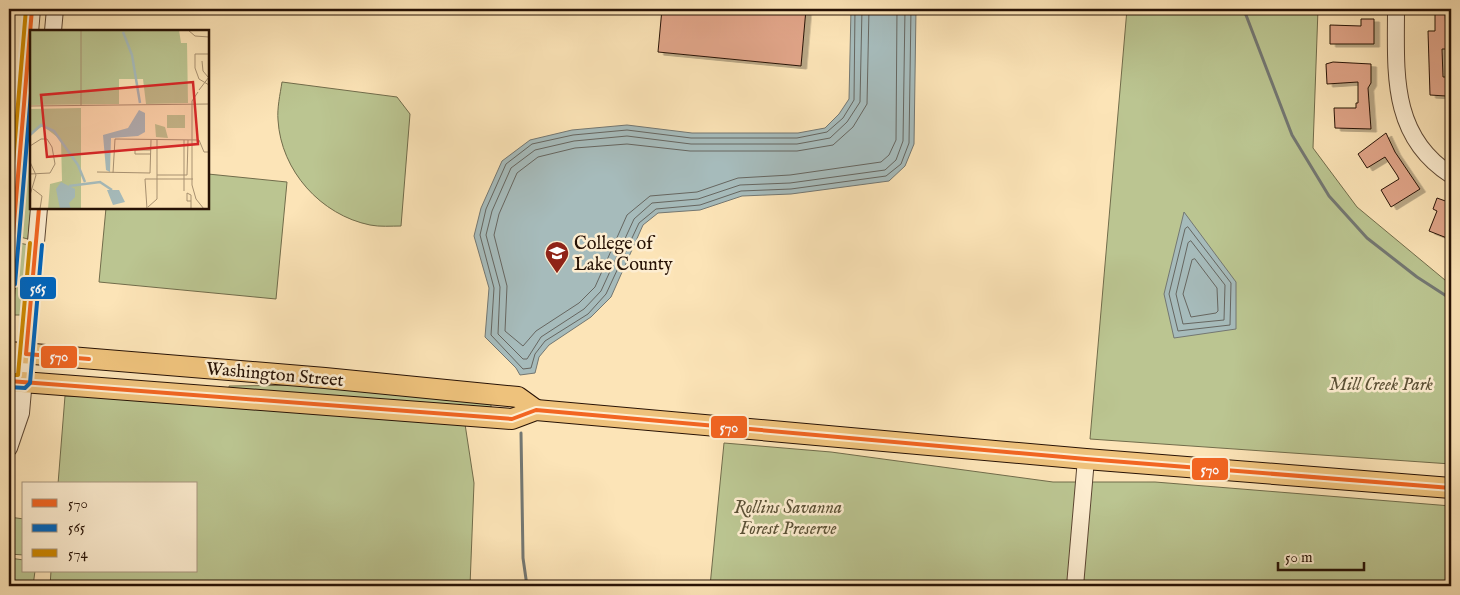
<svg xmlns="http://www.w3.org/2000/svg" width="1460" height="595" viewBox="0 0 1460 595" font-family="'IM FELL English',serif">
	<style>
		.green { fill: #bbc591; stroke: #716c4b }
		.water { fill: #a6bbbb; stroke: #737772 }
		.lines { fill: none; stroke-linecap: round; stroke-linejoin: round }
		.shore { stroke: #666660; stroke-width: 1 }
		.stream { stroke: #737772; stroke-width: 3 }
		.building { fill: #e1a589; stroke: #271205; filter: url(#shadow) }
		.minor-casing { stroke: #5c4632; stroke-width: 18 }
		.major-casing { stroke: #271205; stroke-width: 22 }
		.minor { stroke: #fdedd0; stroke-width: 16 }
		.major { stroke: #eec27c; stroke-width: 20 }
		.bus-1-casing { stroke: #fdedd0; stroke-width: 8 }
		.bus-2-casing { stroke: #fdedd0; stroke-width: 8 }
		.bus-3-casing { stroke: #fdedd0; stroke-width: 8 }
		.bus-1 { stroke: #f26522; stroke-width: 4 }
		.bus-2 { stroke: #0065bd; stroke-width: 4 }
		.bus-3 { stroke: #cd8801; stroke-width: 4 }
		.labels { text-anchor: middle; stroke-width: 5; stroke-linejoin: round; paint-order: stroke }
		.poi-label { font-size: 18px; fill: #271205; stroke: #fdedd0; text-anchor: start }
		.street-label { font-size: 18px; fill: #271205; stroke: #fdedd0 }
		.park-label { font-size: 18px; font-style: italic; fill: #5b5136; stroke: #fdedd0 }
		.inset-river { fill: none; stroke: #a6bbbb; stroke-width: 2.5 }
		.inset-road { fill: none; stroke: #a79070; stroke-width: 1 }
		.view { fill: #d62828; fill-opacity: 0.15; stroke: #d62828; stroke-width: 2.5 }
		.inset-edge { fill: none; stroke: #271205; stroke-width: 2.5 }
		.line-badge { stroke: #fdedd0; stroke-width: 2 }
		.badge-label { font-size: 14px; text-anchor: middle; font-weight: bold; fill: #fff }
	</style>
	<defs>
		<filter id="shadow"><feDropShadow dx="5.5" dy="3" stdDeviation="0" flood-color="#0004"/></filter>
	</defs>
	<rect width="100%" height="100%" fill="#fce4b7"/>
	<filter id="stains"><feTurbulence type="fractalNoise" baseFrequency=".004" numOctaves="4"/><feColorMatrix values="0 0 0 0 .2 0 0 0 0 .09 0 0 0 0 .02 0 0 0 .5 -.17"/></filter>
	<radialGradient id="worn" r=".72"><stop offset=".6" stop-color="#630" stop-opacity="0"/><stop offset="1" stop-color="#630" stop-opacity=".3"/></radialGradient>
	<g class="green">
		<path d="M1127,9H1318L1313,148L1357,207L1451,285V464L1090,439Z"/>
		<path d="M282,82L397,97L410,114L401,226C391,226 380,227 370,225C321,215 281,171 278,120C277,108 280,95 282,82Z"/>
		<path d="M31,102V208L28,239L20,237Z"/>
		<path d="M208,174L287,182L276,299L99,282L106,208H208Z"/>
		<path d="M19,243L29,245L23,315H13Z"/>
		<path d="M317,385L491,402V409L229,391V386Z"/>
		<path d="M65,396H106L465,424L474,483L470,586H50L51,571H196V484H58Z"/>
		<path d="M724,443L831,452L1053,482H1155L1451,506V586H710Z"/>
		<path d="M9,517L24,519V555L9,554Z"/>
		<path d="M9,558L24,560V571H35L33,586H9Z"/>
	</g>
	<g class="water">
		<path d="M851,9H916L914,144L905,166L889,181L791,194L742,196L700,210L658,213L643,225L611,297L591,317L549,345L539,357L535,373L520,375L516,368L485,337L489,288L474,236L481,208L502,161L530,140L572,130L627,125L692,133H798L825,128L839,114L849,99Z"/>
		<path d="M1184,212L1236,282V329L1174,338L1164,294Z"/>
	</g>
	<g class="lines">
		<g class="shore">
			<path d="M855,9L854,100L843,118L827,132L797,138H691L627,130L573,135L532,144L506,164L486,209L480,235L494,288L491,335L523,369L531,368L535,354L545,341L588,314L606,294L639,223L656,209L700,205L741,191L791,189L886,176L901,164L909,143L911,9"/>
			<path d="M862,9L860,102L847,122L830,138L797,144H691L627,136L574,141L535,150L511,168L492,211L486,235L500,287L498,334L523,359H527L541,337L584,309L601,291L634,219L652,203L698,199L740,185L790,183L885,170L896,160L903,141L905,9"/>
			<path d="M869,9L867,104L853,127L833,145L797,151H690L627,144L575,148L538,157L517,173L499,214L494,235L507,286L505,331L523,346L536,331L579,303L595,287L627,215L650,196L697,192L738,178L790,175L881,162L889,155L896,140L897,9"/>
			<path d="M1188,227L1231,283L1230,325L1178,331L1169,294L1185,229Z"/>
			<path d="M1191,241L1225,285L1224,320L1183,324L1176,294L1188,243Z"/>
			<path d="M1195,259L1217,288L1218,311L1216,313L1191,317L1183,294L1192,260Z"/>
		</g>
		<g class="stream">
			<path d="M1241,9L1246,15L1292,135L1329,196L1367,238L1417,277L1451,299"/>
			<path d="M521,433L523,558L527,586"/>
		</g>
	</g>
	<g class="building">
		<path d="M662,9H806L801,66L658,52Z"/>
		<path d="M1435,9H1445L1446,35H1451V49H1442L1443,77H1451V94L1446,96L1430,95L1428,31H1435Z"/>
		<path d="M1361,19H1374V44H1330V25L1361,26Z"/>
		<path d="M1333,62L1371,64V83L1368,88L1371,129L1335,128L1334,108H1356V103H1358V82L1327,84L1326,64Z"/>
		<path d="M1386,133L1395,152L1420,189L1391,207L1381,190L1399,179L1397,175L1385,157L1367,168L1358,154Z"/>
		<path d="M1437,198L1451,203V229L1447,238L1429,231L1437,211L1433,209Z"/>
	</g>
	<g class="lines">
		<g class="minor-casing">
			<g id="minor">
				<path d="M1396,9C1396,72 1390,136 1451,175"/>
				<path d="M53,31L55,9"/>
				<path d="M9,283L32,9"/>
				<path d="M9,448L21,413L39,208"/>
				<path d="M1075,586L1086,459"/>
			</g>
		</g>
		<g class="major-casing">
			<g id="major">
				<path d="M9,352L325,378L518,397L536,410"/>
				<path d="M9,381L512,419L536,410L1086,459L1451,488"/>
			</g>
		</g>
		<use href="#minor" class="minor"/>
		<use href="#major" class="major"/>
		<g class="bus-1-casing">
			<g id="bus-1">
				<path d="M39,208L26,354L89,359"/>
				<path d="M12,247L32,9"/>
				<path d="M9,381L512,419L536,410L1086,459L1451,488"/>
			</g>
		</g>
		<g class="bus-2-casing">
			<g id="bus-2">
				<path d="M15,284L31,93"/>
				<path d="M9,387L25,388L30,383L42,245"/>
			</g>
		</g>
		<g class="bus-3-casing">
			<g id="bus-3">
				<path d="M9,211L26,9"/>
				<path d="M9,375H18L30,243"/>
			</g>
		</g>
		<use href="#bus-1" class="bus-1"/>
		<use href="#bus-2" class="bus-2"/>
		<use href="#bus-3" class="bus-3"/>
	</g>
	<defs>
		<g id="university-pin" transform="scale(1.25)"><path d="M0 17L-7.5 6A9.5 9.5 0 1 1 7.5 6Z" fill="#8f2418" stroke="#fdedd0"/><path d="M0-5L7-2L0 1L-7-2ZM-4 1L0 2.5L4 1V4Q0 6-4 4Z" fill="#fff"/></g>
	</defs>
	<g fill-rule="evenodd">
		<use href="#university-pin" x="557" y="253"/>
	</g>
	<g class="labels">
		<g class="poi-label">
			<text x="574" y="249">College of<tspan x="574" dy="21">Lake County</tspan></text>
		</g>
		<g class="street-label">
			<text transform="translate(275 374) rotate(5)" y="6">Washington Street</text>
		</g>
		<g class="park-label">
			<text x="1381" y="390">Mill Creek Park</text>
			<text x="788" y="513">Rollins Savanna<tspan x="788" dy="21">Forest Preserve</tspan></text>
		</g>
	</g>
	<g transform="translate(30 30)">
		<rect width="179" height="179" fill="#fce4b7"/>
		<path d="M0,0H149L151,13H157L158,73L116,74L113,49H89V74L0,75ZM51,78V179H18L20,154L32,151L31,110L13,96L0,104V79ZM137,85H155V98H137ZM125,94L135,97L138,108L126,107Z" fill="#bbc591"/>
		<path d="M109,80L115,83V102L108,106L81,108L80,142L76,140L73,105L98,98ZM31,152L45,159V167L39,173L41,179H30L26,159ZM77,160H89L95,172L83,175Z" fill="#a6bbbb"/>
		<path class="inset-river" d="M93,2L102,25L110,73M0,105L11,95L24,101L48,135L55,152M39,156L70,152L82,160"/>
		<path class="inset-road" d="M51,0V76M158,0L165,6L179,7M179,24H165V38L169,49L179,55M172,31L173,41L178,47M169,60L179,47M168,62L162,71V155L166,169L174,179M0,76L179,74M0,116L11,109H17L22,117L25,134L20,143L0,144M121,124H105V120H121M0,132L6,145L0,165M67,142L120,143L121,110M83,143L85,109L169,110L174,122H179M127,145H157L158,110M3,159L12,166L10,179M154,161V110M161,171H157V163L161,165V179M118,177L127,169V110M117,179L115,149H163"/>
		<path class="view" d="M163,52L168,114L17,127L11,65Z"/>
		<rect width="179" height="179" class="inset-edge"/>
	</g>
	<g class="line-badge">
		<rect x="19" y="276" width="38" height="24" rx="5" fill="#0065bd"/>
		<rect x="40" y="345" width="38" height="24" rx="5" fill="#f26522"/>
		<rect x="710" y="415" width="38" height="24" rx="5" fill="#f26522"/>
		<rect x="1191" y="457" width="38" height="24" rx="5" fill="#f26522"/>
	</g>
	<g class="badge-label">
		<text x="38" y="293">565</text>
		<text x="59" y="361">570</text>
		<text x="729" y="432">570</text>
		<text x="1210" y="474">570</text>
	</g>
	<rect width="1460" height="595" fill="none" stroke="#fce4b7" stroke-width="30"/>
	<rect x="10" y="10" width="1440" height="575" fill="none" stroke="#271205" stroke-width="2.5"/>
	<rect x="15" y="15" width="1430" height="565" fill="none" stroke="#271205"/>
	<rect x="22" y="482" width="175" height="90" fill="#fdedd0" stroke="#a7957f"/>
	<rect x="32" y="499" width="25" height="8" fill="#f26522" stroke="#a7957f"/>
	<text x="68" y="508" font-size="15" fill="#271205">570</text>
	<rect x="32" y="524" width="25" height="8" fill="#0065bd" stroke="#a7957f"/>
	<text x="68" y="532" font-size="15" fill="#271205">565</text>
	<rect x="32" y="549" width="25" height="8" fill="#cd8801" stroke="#a7957f"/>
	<text x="68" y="558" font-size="15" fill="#271205">574</text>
	<path d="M1278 562v8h86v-8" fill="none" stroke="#271205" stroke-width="2.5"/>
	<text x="1285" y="562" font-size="15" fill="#271205" stroke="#fdedd0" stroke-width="4" paint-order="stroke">50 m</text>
	<rect width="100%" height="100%" filter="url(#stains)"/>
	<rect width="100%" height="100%" fill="url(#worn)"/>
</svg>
